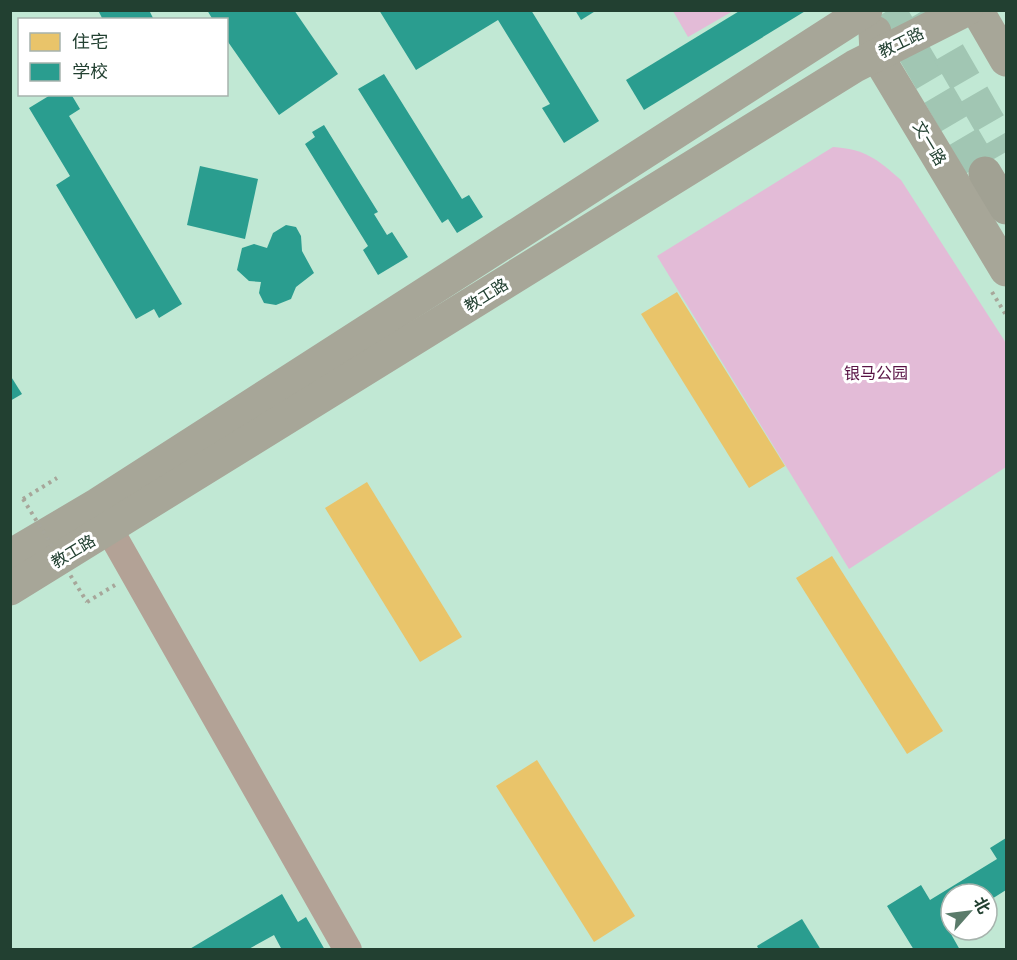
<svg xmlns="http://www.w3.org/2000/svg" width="1017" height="960" viewBox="0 0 1017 960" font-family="Barlow,'Noto Sans SC',sans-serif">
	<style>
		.green { fill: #e3bbd7 }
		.homes { fill: #e9c46a }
		.schools { fill: #2a9d8f }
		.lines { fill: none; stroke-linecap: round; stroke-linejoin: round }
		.highway-tunnel { stroke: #a1c6b3; stroke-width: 33; stroke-dasharray: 33 16; stroke-linecap: butt }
		.path { stroke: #a7a69a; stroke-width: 4; stroke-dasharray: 3 4.5; stroke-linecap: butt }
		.minor { stroke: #b3a296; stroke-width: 28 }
		.major { stroke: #a7a698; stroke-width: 33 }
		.highway { stroke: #a1a193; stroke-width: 33 }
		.path-bridge { stroke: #a7a69a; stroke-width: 4; stroke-dasharray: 3 4.5; stroke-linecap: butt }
		.labels { text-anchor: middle; stroke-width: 6; stroke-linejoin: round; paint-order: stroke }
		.street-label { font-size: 16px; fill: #224031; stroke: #fff }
		.park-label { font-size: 16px; fill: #581244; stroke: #fff }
	</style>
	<rect width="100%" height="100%" fill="#c1e8d4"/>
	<g class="green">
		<path d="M673,11H733L688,37Z"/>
		<path d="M833,147C865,149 877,159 901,180L1006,343V467L849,569L657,256Z"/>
	</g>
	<g class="homes">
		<path d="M677,292L785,466L749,488L641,314Z"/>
		<path d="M367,482L462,637L420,662L325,508Z"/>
		<path d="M832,556L943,731L907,754L796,578Z"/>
		<path d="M537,760L635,916L594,942L496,786Z"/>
	</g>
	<g class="schools">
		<path d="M98,10H149L154,20H103Z"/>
		<path d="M207,10H294L338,74L279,115L226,39V20H213Z"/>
		<path d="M379,10H531L599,121L564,143L542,108L550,104L498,20L416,70Z"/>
		<path d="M575,10H597L581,20Z"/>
		<path d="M741,10H807L644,110L626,80Z"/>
		<path d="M384,74L462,199L469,195L483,217L457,233L448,219L442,223L358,89Z"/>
		<path d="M52,94H71L80,109L69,116L182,304L159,318L154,309L136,319L56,185L70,176L29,108Z"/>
		<path d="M324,125L378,212L374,214L387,235L392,232L408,257L378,275L363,250L368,246L305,144L315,137L312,132Z"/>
		<path d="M200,166L258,179L245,239L187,225Z"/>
		<path d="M286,225L296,227L301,236L302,251L314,273L296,287L291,299L276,305L264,303L259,293L261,282L249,281L237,270L242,248L254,244L267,248L273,233Z"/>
		<path d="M10,375L22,394L10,401Z"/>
		<path d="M1006,838V890L987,902V894H951V924L947,927L960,950H914L887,906L921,885L930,900L997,859L990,848Z"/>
		<path d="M282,894L298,922L306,917L325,950H282L274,935L247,950H188Z"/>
		<path d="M802,919L821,950H759L757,946Z"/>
	</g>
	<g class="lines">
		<g class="highway-tunnel">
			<path d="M889,10L985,173"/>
			<path d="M924,10L1006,152"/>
		</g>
		<g class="path">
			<path d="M992,292L1006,315"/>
			<path d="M23,499L57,478"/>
			<path d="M87,602L115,585"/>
		</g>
		<path class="minor" d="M109,529L348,950"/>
		<g class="major">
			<path d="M977,10L1006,60"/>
			<path d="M875,32L876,54L1006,270"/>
			<path d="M10,556L98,504L866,10"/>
			<path d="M10,589L855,66L966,10"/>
		</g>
		<path class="highway" d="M985,173L1006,208"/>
		<path class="path-bridge" d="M23,499L87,602"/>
	</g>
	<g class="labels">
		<g class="street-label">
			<text transform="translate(901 42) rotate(-26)" y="6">教工路</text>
			<text transform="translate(930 143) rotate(59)" y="6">文一路</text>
			<text transform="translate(486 295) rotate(-32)" y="6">教工路</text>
			<text transform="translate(73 551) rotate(-31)" y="6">教工路</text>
		</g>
		<g class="park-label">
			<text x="876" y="379">银马公园</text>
		</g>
	</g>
	<rect width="1017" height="960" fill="none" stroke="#224031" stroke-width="24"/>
	<rect x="18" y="18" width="210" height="78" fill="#ffffff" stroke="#a7b3ad" stroke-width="1.5"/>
	<rect x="30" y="33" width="30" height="18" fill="#e9c46a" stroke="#a7b3ad" stroke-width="1.5"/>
	<text x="72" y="48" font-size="18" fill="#224031">住宅</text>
	<rect x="30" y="63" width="30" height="18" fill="#2a9d8f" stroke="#a7b3ad" stroke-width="1.5"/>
	<text x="72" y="78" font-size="18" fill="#224031">学校</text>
	<g transform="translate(969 912) rotate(62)"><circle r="28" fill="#ffffff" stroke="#a7b3ad" stroke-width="1.5"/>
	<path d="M0-4.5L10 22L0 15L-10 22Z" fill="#5a7b6a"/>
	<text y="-9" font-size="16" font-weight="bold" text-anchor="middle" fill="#224031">北</text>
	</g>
</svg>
